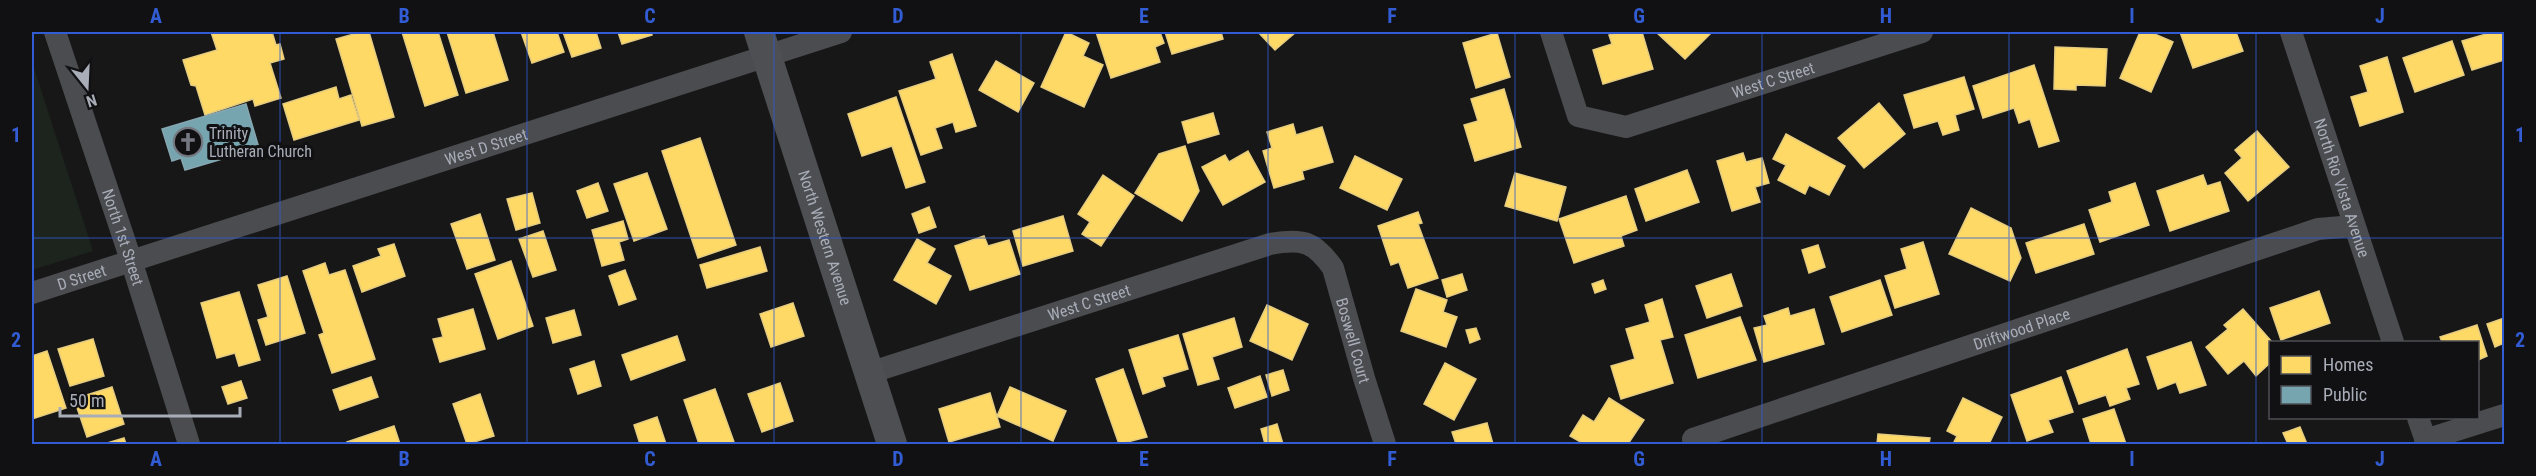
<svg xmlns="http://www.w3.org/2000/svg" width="2536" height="476" viewBox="0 0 2536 476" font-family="'Roboto Condensed',sans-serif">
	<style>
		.green { fill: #1d241e }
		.homes { fill: #ffd966; stroke: #e5cc7f; stroke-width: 1.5 }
		.public { fill: #76a5af; stroke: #85a7b2; stroke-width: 1.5 }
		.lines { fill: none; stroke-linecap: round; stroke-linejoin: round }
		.minor { stroke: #4b4c50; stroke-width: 22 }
		.major { stroke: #4d4f52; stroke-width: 30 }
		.grid { fill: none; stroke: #325cd3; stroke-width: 1.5; stroke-opacity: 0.55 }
		.labels { text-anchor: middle; stroke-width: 6; stroke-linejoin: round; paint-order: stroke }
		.street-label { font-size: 16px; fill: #a8adb8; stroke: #111113 }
		.poi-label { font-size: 16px; fill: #a8adb8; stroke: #111113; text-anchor: start }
		.neatline { fill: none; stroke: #325cd3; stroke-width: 2 }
		.grid-label { font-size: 20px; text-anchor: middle; font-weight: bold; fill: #325cd3 }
	</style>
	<rect width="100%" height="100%" fill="#171717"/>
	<path class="green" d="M32,62L93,251L32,270Z"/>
	<g class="homes">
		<path d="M211,32H272L276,45L280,44L284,59L270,63L281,98L255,106L253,99L205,115L196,86L191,85L183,60L217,50Z"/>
		<path d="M361,32H369L394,117L362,126L336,39Z"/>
		<path d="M402,32H438L458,95L425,106Z"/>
		<path d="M447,32H493L508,80L466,93Z"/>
		<path d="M521,32H557L564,52L532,63Z"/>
		<path d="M563,32H596L601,48L572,57Z"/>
		<path d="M618,32H651L652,35L622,44Z"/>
		<path d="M1066,32L1089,43L1083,56L1103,65L1084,107L1041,87Z"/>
		<path d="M1096,32H1160L1164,43L1155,47L1160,62L1111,78Z"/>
		<path d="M1165,32H1221L1223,39L1172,54Z"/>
		<path d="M1258,32H1296L1275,50Z"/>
		<path d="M1621,32H1642L1653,69L1603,84L1593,50L1612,44L1609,35Z"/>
		<path d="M1656,32H1712L1685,59Z"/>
		<path d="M2140,32H2150L2173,42L2151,92L2120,78Z"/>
		<path d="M2180,32H2236L2243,51L2193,68Z"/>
		<path d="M2493,32H2504V60L2472,70L2462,41Z"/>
		<path d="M1497,33L1510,77L1476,88L1463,43Z"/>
		<path d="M2452,41L2464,75L2415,92L2403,58Z"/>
		<path d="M2055,47L2107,49L2105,86L2076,85V90L2054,89Z"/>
		<path d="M952,54L976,126L956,132L953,122L935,128L942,148L921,155L899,91L936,79L930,62Z"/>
		<path d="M2387,57L2403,112L2360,126L2351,97L2368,92L2360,66Z"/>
		<path d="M996,61L1034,83L1018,112L979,90Z"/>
		<path d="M2034,65L2059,141L2039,147L2030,119L2019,123L2014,108L1983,118L1973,86Z"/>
		<path d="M1964,77L1974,109L1955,115L1959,130L1943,135L1938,121L1914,128L1904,95Z"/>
		<path d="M336,87L339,99L351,95L359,120L294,140L283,104Z"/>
		<path d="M1504,89L1521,147L1475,161L1464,125L1478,121L1471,99Z"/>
		<path d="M896,97L925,182L906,188L892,146L862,156L848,114Z"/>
		<path d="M1879,103L1905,134L1864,168L1838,138Z"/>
		<path d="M1213,113L1219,134L1188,143L1182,122Z"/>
		<path d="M1293,124L1296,135L1322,127L1333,162L1302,171L1304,179L1274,188L1263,151L1272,148L1267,132Z"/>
		<path d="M2257,131L2289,167L2248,201L2225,173L2242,158L2235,150Z"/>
		<path d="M1786,134L1845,166L1829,195L1809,185L1805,194L1778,180L1786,165L1773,159Z"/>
		<path d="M700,138L736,245L698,258L662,151Z"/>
		<path d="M1185,146L1199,191L1182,221L1135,193L1159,154Z"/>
		<path d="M1248,151L1265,182L1223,205L1202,167L1225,155L1229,162Z"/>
		<path d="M1743,153L1746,162L1762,158L1769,183L1755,187L1760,202L1732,211L1717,161Z"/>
		<path d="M1355,156L1402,179L1387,210L1340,188Z"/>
		<path d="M1687,170L1699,202L1646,221L1635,189Z"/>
		<path d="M647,173L667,229L634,241L614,184Z"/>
		<path d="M1515,173L1566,187L1557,221L1505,206Z"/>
		<path d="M1103,175L1134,196L1101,246L1082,234L1090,222L1078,214Z"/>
		<path d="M2203,175L2207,186L2220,182L2229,211L2170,231L2157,191Z"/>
		<path d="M598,183L608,211L587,218L577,191Z"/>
		<path d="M2135,183L2149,225L2100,242L2089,210L2112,202L2109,192Z"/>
		<path d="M532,193L540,223L516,230L507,199Z"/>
		<path d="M1626,196L1637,230L1621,236L1624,246L1574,263L1559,219Z"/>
		<path d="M929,207L936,227L919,233L912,214Z"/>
		<path d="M1971,208L2011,228L2021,258L2010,281L1949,254Z"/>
		<path d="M1418,212L1422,223L1418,224L1438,278L1408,288L1399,262L1391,265L1378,226Z"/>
		<path d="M480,214L495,260L467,269L451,224Z"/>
		<path d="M1063,216L1073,251L1023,266L1013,231Z"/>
		<path d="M623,221L628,239L619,242L624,260L602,266L592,230Z"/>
		<path d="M2084,224L2094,254L2036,273L2026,243Z"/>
		<path d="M543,231L556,270L533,277L519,239Z"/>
		<path d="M984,236L988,246L1009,240L1020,274L970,290L955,246Z"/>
		<path d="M917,239L935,249L927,263L951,276L936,304L894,280Z"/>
		<path d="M1923,242L1939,294L1895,308L1885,276L1907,269L1901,249Z"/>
		<path d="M394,244L405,276L362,292L353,266L381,256L378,249Z"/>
		<path d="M1818,245L1825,267L1809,273L1802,250Z"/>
		<path d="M760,247L767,271L707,288L700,265Z"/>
		<path d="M511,261L533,326L498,339L475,274Z"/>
		<path d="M325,263L329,275L345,270L375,359L332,373L319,335L324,333L303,271Z"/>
		<path d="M625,270L636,299L619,305L609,276Z"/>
		<path d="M1462,274L1467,290L1447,297L1442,280Z"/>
		<path d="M1731,274L1742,306L1707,318L1696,286Z"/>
		<path d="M287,276L305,333L266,345L258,320L268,317L258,285Z"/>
		<path d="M1603,280L1606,289L1595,293L1592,284Z"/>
		<path d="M1880,280L1892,315L1842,332L1830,297Z"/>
		<path d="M1416,289L1447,300L1443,312L1457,317L1446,347L1401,331Z"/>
		<path d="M2319,291L2330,323L2281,340L2270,308Z"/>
		<path d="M239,292L260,360L239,366L235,353L217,358L201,303Z"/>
		<path d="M1662,299L1673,337L1660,340L1673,383L1621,399L1611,366L1635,359L1626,329L1650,322L1645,305Z"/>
		<path d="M793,303L804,336L771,347L760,314Z"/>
		<path d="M1267,305L1308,324L1292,360L1250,341Z"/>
		<path d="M1788,308L1790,316L1814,309L1824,344L1764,362L1754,328L1767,325L1764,316Z"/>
		<path d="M473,309L485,349L440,362L433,339L443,337L438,319Z"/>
		<path d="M2243,309L2272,342L2270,363L2256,376L2244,361L2228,374L2206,347L2228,329L2224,325Z"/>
		<path d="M574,310L581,335L553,343L546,318Z"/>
		<path d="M1740,317L1756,360L1698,378L1685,335Z"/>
		<path d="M1234,318L1242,347L1212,357L1219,379L1198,385L1183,334Z"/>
		<path d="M2504,318V343L2495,347L2487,324Z"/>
		<path d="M2477,325L2487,356L2478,360V342H2442L2440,337Z"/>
		<path d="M1476,328L1480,339L1470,343L1466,330Z"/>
		<path d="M1178,335L1188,369L1162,377L1165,386L1143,394L1129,350Z"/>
		<path d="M677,336L685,360L631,380L622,355Z"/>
		<path d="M93,339L104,376L70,386L58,349Z"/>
		<path d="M2191,342L2206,385L2180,393L2176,382L2158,389L2147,357Z"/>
		<path d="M2127,349L2139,384L2126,388L2130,399L2110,406L2106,395L2079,404L2067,371Z"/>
		<path d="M47,351L66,408L32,419V356Z"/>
		<path d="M594,361L601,386L578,394L570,369Z"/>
		<path d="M1445,363L1476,379L1454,420L1424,404Z"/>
		<path d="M1123,369L1147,437L1119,444L1096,379Z"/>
		<path d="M1283,370L1289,390L1272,396L1266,375Z"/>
		<path d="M1260,376L1267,397L1235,408L1228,388Z"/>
		<path d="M371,377L378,397L340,410L333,390Z"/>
		<path d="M2061,377L2073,412L2048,420L2053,432L2027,441L2011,395Z"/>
		<path d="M241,381L247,398L228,404L222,387Z"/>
		<path d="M780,383L793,421L762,432L748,394Z"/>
		<path d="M112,387L124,424L87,437L74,399Z"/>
		<path d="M1010,387L1066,411L1053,441L997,416Z"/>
		<path d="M715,389L734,442L725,444H699L684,400Z"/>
		<path d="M990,393L1000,427L949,442L939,409Z"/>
		<path d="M480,394L494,436L467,444L453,404Z"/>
		<path d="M1609,398L1644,420L1628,444H1584L1570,436L1583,415L1594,422Z"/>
		<path d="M1963,398L2002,417L1989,444H1953L1957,436L1947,431Z"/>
		<path d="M2114,409L2126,444H2091L2083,419Z"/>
		<path d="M657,417L666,444H640L634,425Z"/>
		<path d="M1487,423L1493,444H1456L1452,432Z"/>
		<path d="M1277,424L1283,444H1265L1261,429Z"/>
		<path d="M394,426L400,444H348L347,442Z"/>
		<path d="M2300,427L2307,444H2288L2283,433Z"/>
		<path d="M1878,434L1930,438L1929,444H1877Z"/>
		<path d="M124,438L126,444H104Z"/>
	</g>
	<path class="public" d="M246,104L259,148L185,170L181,158L172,161L162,129Z"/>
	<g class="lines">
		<g class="minor">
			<path id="s1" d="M55,32L131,260L189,444"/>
			<path id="s2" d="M1551,32L1578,116L1626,127L1922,32"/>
			<path id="s3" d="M2291,32L2393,342"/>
			<path id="s4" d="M32,293L841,32"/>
			<path id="s5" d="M869,373L1270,244C1302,238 1314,241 1333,268L1364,378L1385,444"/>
			<path d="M2418,418L2427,444"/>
			<path d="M2425,440L2504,415"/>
			<path id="s6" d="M1695,444L1693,439L2318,229L2354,226"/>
		</g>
		<path class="major" id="s7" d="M759,32L892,444"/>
	</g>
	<path class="grid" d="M280,32V444M527,32V444M774,32V444M1021,32V444M1268,32V444M1515,32V444M1762,32V444M2009,32V444M2256,32V444M32,238H2504"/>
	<defs>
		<g id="church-ring" transform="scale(1.5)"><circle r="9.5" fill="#111113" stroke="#757880" stroke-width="1.5"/><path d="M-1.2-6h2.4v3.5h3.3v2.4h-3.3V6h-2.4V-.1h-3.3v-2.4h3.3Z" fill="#757880"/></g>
	</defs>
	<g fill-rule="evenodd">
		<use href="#church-ring" x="188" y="142"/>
	</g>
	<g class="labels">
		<g class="street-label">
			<text dy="6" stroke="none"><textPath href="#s2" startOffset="292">West C Street</textPath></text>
			<text dy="6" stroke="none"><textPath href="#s4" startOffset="477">West D Street</textPath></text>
			<text dy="6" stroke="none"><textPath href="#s3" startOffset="164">North Rio Vista Avenue</textPath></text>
			<text dy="6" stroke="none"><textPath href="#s1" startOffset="216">North 1st Street</textPath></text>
			<text dy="6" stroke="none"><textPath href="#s7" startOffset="216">North Western Avenue</textPath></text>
			<text dy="6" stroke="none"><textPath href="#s4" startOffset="52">D Street</textPath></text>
			<text dy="6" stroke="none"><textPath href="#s5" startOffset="231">West C Street</textPath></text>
			<text dy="6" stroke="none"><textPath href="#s6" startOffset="352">Driftwood Place</textPath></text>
			<text dy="6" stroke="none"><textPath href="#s5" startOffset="570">Boswell Court</textPath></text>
		</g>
		<g class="poi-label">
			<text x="209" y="139">Trinity<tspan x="209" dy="18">Lutheran Church</tspan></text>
		</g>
	</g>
	<rect width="2536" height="476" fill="none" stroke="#111113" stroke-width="66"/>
	<rect x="2269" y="341" width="210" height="78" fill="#111113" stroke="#4d4f55" stroke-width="1.5"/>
	<rect x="2281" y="356" width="30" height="18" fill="#ffd966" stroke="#4d4f55" stroke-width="1.5"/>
	<text x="2323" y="371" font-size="18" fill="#a8adb8">Homes</text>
	<rect x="2281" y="386" width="30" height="18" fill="#76a5af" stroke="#4d4f55" stroke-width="1.5"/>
	<text x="2323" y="401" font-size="18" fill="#a8adb8">Public</text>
	<g transform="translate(87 87) rotate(162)" stroke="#111113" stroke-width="4.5" paint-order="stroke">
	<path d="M0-4.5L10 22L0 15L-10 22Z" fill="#a8adb8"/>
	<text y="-9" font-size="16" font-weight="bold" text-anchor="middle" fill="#a8adb8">N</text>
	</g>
	<path d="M60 407v9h180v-9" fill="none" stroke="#a8adb8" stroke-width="3"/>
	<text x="69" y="407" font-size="18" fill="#a8adb8" stroke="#111113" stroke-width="4.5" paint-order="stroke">50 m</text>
	<rect x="33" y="33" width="2470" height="410" class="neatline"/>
	<g class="grid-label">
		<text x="156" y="23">A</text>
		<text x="404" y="23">B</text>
		<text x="650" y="23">C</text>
		<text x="898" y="23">D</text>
		<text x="1144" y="23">E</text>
		<text x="1392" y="23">F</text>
		<text x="1639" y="23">G</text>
		<text x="1886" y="23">H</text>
		<text x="2132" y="23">I</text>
		<text x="2380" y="23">J</text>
		<text x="16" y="142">1</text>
		<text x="2520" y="142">1</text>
		<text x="16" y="347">2</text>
		<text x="2520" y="347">2</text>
		<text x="156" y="466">A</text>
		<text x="404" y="466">B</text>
		<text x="650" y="466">C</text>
		<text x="898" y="466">D</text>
		<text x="1144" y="466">E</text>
		<text x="1392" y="466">F</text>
		<text x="1639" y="466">G</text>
		<text x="1886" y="466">H</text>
		<text x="2132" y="466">I</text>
		<text x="2380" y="466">J</text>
	</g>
</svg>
